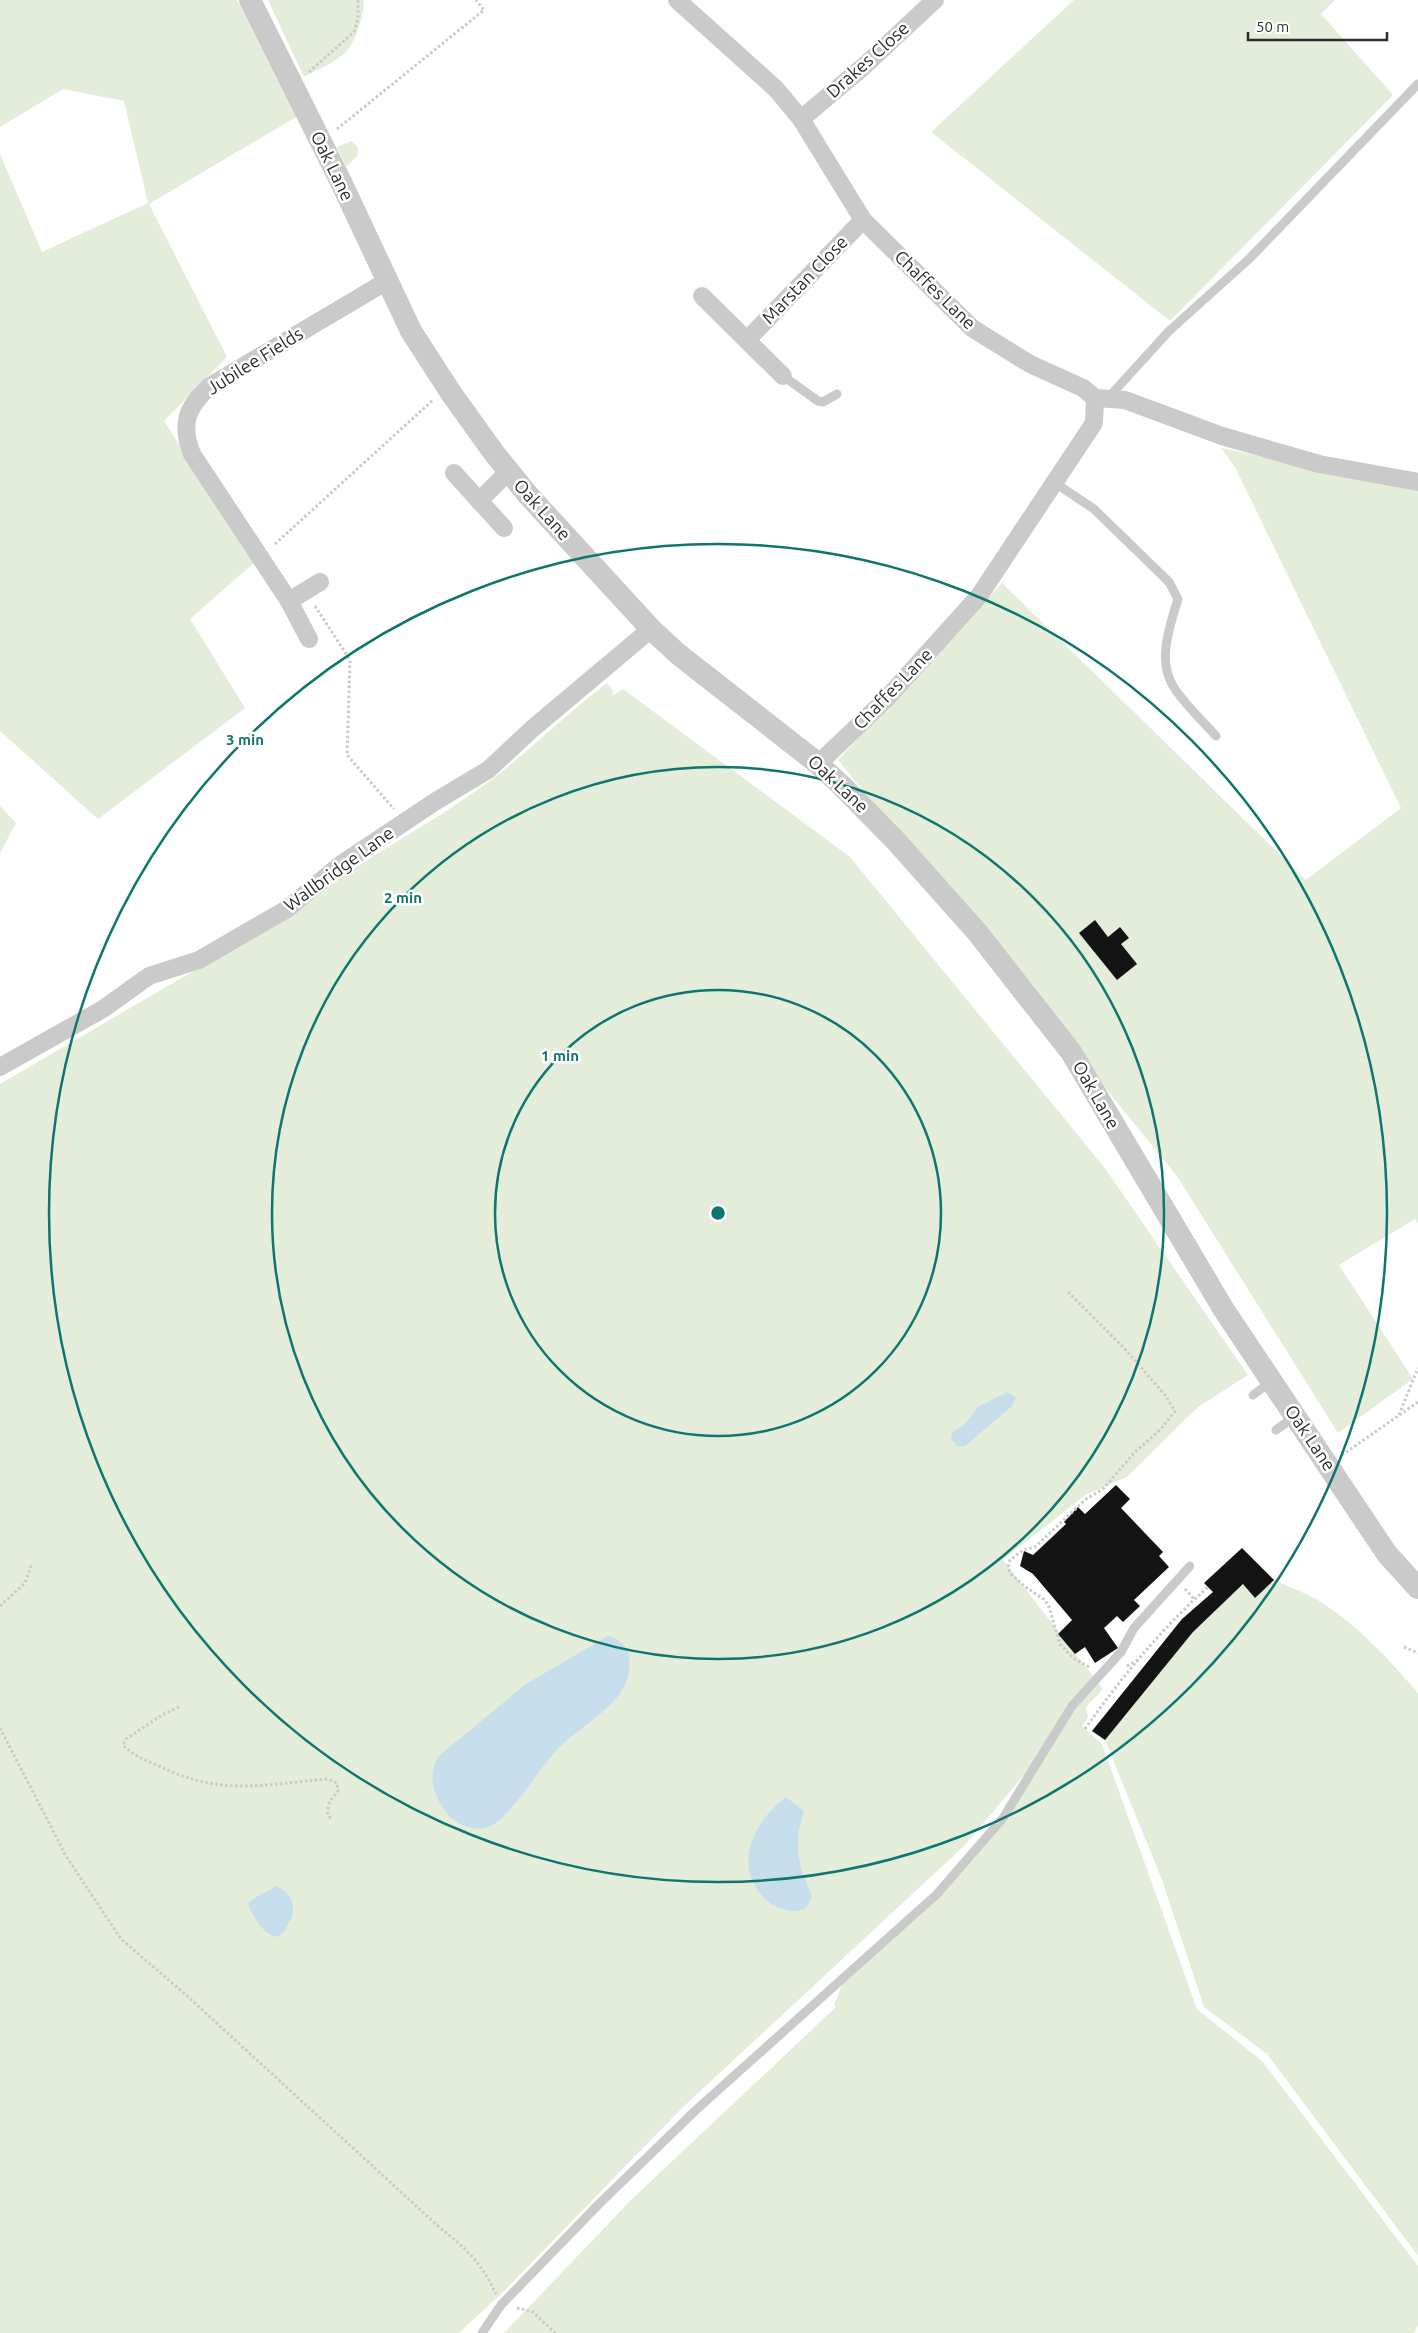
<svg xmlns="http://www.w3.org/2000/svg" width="1418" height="2333" viewBox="0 0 1418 2333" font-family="Ubuntu,sans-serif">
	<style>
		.green { fill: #e4ecda; fill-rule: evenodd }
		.water { fill: #c6ddec }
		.building { fill: #141414 }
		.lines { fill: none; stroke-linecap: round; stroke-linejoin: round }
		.path { stroke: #cacaca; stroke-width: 3; stroke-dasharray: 2.5 2.5; stroke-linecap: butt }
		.service { stroke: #cacaca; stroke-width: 9 }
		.minor { stroke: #cacaca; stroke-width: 18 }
		.tertiary { stroke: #cacaca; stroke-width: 22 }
		.ring { fill: none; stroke: #0f766e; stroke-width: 2.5 }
		.labels { text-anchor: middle; stroke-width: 5; stroke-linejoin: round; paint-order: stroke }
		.street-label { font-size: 18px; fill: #2d2d2d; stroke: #fff }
		.centre { fill: #0f766e; stroke: #fff; stroke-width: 2.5 }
		.ring-label { font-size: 15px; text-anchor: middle; font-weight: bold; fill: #0f766e; stroke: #fff; stroke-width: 5; stroke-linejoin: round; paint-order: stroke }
	</style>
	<rect width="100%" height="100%" fill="#fff"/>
	<g class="green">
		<path d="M0,0H237L298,116L149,204L227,357L164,421L255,562L190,619L245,708L98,819L0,731V154L42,252L148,203L124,101L63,89L0,127Z"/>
		<path d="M268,0H364C364,15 356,41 346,52C337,61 316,71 304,77Z"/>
		<path d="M1074,0H1335L1321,14L1393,95L1170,321L931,132Z"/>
		<path d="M351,141L357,146L358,155L346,167L337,147Z"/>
		<path d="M1221,448L1418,490V1224L1415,1219L1339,1265L1413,1379L1338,1433L1177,1176L838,760L1002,583L1306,880L1401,808L1235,467ZM1095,921L1108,937L1120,927L1129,938L1121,944L1079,933Z"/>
		<path d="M607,683L613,691L612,696L623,689L850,857L1104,1167L1248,1375L1198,1407L1127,1477L1085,1495L1003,1560L1103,1689L1086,1707L1088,1717L1082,1726L1102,1744L1197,2009L1262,2061L1418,2266V2325L1414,2333H504L631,2200L836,2007L834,2005L842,1985L943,1894L1004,1823L1055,1738L964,1846L682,2108L503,2292L459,2333H0V1084L298,910C356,861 426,828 487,783C529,752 566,714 607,683Z"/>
		<path d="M0,806L16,823L0,853Z"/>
		<path d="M1274,1580C1288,1586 1303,1592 1316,1599C1357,1624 1387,1657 1418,1693V2256L1267,2054L1204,2007L1162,1880L1105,1740L1193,1632L1243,1584L1255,1598Z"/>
	</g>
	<g class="water">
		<path d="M1007,1392L1016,1397L1012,1406L965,1446L958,1447L951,1439L952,1433L965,1424L978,1407Z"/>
		<path d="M608,1636C616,1637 627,1646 629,1655C637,1702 581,1722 555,1752C540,1768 506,1823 488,1827C466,1833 448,1819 439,1801C431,1787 429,1768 440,1755L526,1684Z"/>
		<path d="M786,1797L804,1811L798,1833V1851L801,1869L812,1896L807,1907C797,1916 774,1908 765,1899C758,1893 750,1878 749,1869C745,1840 764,1814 786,1797Z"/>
		<path d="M276,1886C293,1892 298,1911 288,1924C286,1927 285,1931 282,1934C269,1946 251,1913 248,1904L253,1899Z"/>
	</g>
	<g class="building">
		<path d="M1095,920L1108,937L1120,927L1129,938L1121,944L1137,964L1117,980L1079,933Z"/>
		<path d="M1116,1485L1130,1499L1121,1508L1163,1552L1159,1556L1169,1567L1134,1600L1140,1606L1123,1622L1117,1616L1104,1628L1118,1648L1095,1663L1085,1647L1075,1654L1058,1634L1072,1620L1033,1574L1020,1566L1024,1551L1033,1555L1066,1524L1064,1522L1078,1507L1085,1514Z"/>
		<path d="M1242,1548L1274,1580L1255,1598L1243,1584L1193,1632L1105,1740L1092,1731L1182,1619L1213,1592L1204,1583Z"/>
	</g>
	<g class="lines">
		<g class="path">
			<path d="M309,72L354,32L358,19V0"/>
			<path d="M337,129L484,10L476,0"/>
			<path d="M275,544L433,400"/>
			<path d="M315,606L350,660L347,755L394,809"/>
			<path d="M1068,1292L1124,1348L1165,1395L1175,1411L1161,1429L1135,1452L1103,1489L1086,1499L1035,1547L1023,1550L1010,1560L1008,1567L1010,1573L1024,1586L1045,1600L1049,1607L1060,1644L1073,1658L1089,1667"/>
			<path d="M1399,1415L1418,1368"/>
			<path d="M1342,1455L1418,1402"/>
			<path d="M1185,1589L1194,1599"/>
			<path d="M0,1606L25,1583L32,1563"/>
			<path d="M1404,1647L1418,1653"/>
			<path d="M1127,1666L1138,1660"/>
			<path d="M179,1707L162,1715L126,1739L123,1745C133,1756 146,1760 159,1766C222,1797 263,1784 328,1779L337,1783L338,1791L330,1801L327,1811L331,1820"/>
			<path d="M0,1728L66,1856L121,1939L186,1995L438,2226C466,2249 480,2260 496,2294"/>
			<path d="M1085,1729C1121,1678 1161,1629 1208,1587"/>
			<path d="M517,2308L533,2312L555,2333"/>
		</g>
		<g class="service">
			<path d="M783,376L818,401L823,402L837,394"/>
			<path d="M1109,397L1169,331L1249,259L1418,84"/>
			<path d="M1055,483L1094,509L1169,582L1178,599C1170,626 1157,659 1173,686C1184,704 1202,720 1216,736"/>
			<path d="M1253,1395L1272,1381"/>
			<path d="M1276,1430L1294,1417"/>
			<path d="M482,2333L501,2305L599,2204L696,2110L937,1894L1003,1818L1072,1706L1121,1652L1134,1628L1190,1566"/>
		</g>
		<g class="minor">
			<path d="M677,0L776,89L801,119L863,220L972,328L1030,364L1083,388L1095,398L1094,423L979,596L887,698L818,764"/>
			<path d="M801,119L863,67L935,0"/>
			<path d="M702,296L783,376"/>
			<path d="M747,340L863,220"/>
			<path d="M1095,398L1125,400L1222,436L1319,464L1418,482"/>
			<path d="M454,473L504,528"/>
			<path d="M479,501L508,472"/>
			<path d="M289,601L320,582"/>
			<path d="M309,639L289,601L192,454C180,423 187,407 210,386L387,281"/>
			<path d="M0,1067L103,1009L149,976L199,960L287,909L340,865L436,801L488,770L532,729L651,629"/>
		</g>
		<path class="tertiary" d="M250,0L341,182L411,331L451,393L494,453L528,495L651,629L678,654L816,762L842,786L895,840L977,932L1071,1052L1224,1310L1387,1554L1418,1588"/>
	</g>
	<g class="ring">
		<circle cx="718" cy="1213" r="223"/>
		<circle cx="718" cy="1213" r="446"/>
		<circle cx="718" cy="1213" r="669"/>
	</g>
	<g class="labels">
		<g class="street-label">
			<text transform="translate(868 60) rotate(-42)" y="6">Drakes Close</text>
			<text transform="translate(332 166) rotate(64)" y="6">Oak Lane</text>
			<text transform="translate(805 280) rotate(-46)" y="6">Marstan Close</text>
			<text transform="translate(935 290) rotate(44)" y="6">Chaffes Lane</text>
			<text transform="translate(255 361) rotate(-32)" y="6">Jubilee Fields</text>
			<text transform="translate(542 510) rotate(48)" y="6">Oak Lane</text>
			<text transform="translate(893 689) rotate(-46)" y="6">Chaffes Lane</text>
			<text transform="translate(838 784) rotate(43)" y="6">Oak Lane</text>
			<text transform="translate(339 869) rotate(-36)" y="6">Wallbridge Lane</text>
			<text transform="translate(1096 1095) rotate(60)" y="6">Oak Lane</text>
			<text transform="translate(1310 1438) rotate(56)" y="6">Oak Lane</text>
		</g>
	</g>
	<circle cx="718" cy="1213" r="8" class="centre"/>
	<g class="ring-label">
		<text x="245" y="745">3 min</text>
		<text x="403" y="903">2 min</text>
		<text x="560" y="1061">1 min</text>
	</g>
	<path d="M1248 32v8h139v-8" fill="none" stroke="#2d2d2d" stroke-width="2.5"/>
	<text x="1256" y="32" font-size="15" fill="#2d2d2d" stroke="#ffffff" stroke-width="4" paint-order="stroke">50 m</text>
</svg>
